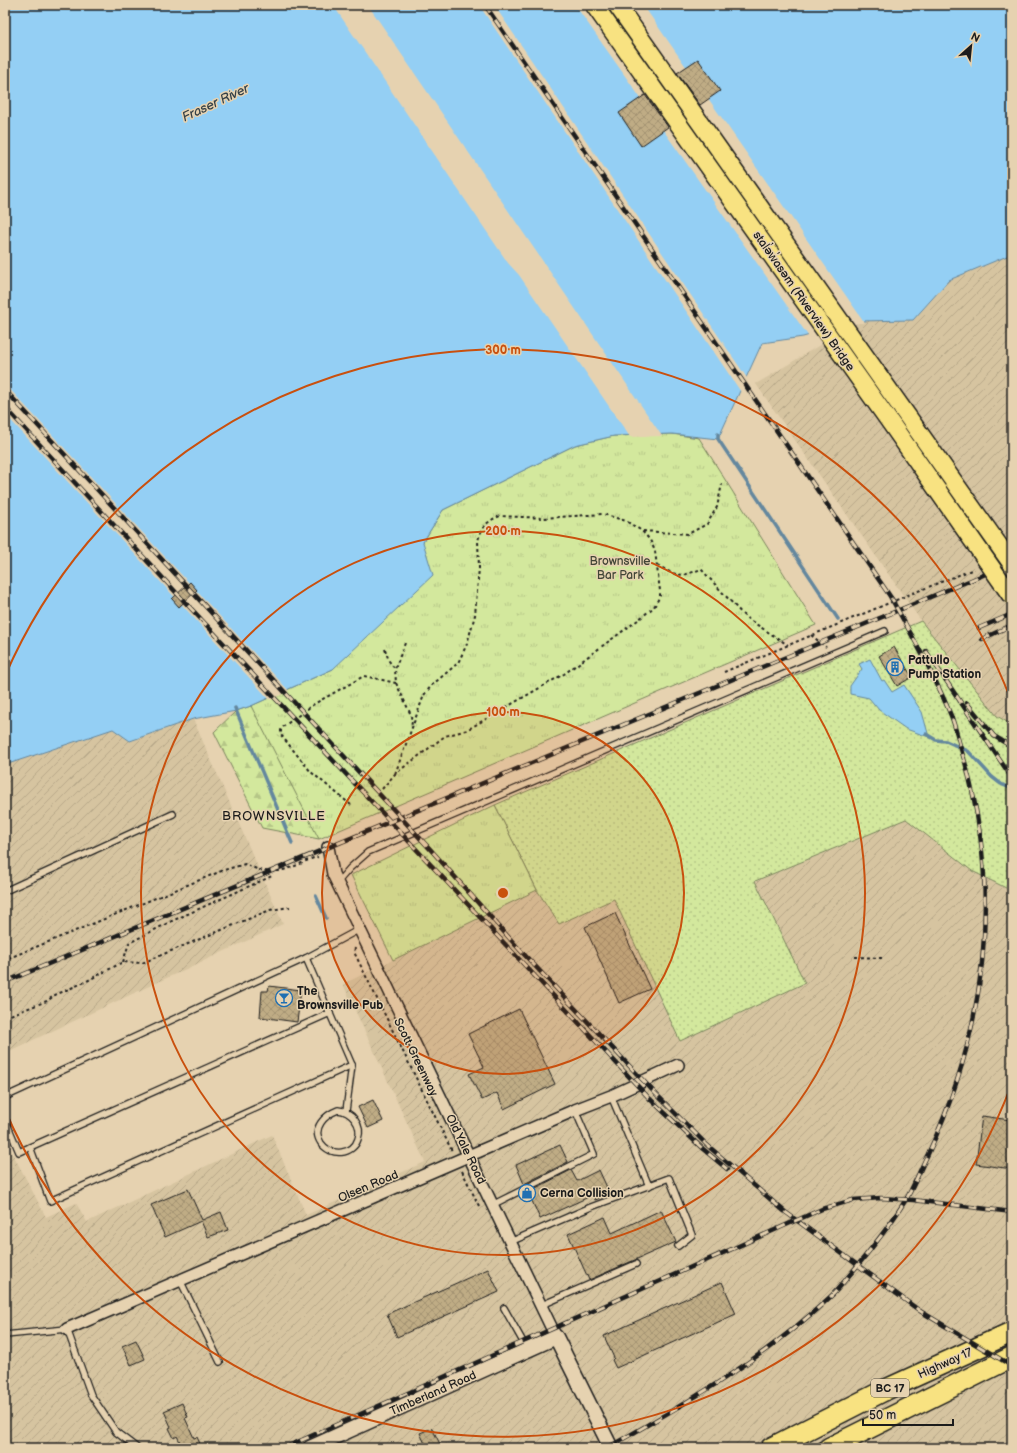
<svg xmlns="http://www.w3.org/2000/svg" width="1017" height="1453" viewBox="0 0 1017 1453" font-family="'Balsamiq Sans',sans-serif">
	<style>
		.industrial { fill: url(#industrial-furrows) }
		.grass { fill: url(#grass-dots); stroke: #78825c }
		.forest { fill: url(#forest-firs); stroke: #78825c }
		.park { fill: url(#park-tufts); stroke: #78825c }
		.water { fill: #94cff4; stroke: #64879e }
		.pier { fill: #e6d2b0 }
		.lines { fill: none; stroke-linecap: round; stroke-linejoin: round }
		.stream { stroke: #64879e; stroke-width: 3.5 }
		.building { fill: url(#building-cross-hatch); stroke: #1c1c1c }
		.service-casing { stroke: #1c1c1c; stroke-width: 8 }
		.minor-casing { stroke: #1c1c1c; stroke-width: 14 }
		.tertiary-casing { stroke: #1c1c1c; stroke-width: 17 }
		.motorway-casing { stroke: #1c1c1c; stroke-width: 23 }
		.path { stroke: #1c1c1c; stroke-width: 2; stroke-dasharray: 3 3; stroke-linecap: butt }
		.service { stroke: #e6d2b0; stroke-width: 5.5 }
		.minor { stroke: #e6d2b0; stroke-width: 11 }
		.tertiary { stroke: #e6d2b0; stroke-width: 14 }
		.motorway { stroke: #f8e281; stroke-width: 20 }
		.rail-casing { stroke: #1c1c1c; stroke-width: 4.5 }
		.rail { stroke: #e6d2b0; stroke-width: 3; stroke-dasharray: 9; stroke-linecap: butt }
		.primary-bridge-casing { stroke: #1c1c1c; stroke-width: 20; stroke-linecap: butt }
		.primary-bridge { stroke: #f8e281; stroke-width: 17 }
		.ring { fill: none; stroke: #c9500e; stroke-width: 2 }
		.labels { text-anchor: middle; stroke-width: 3; stroke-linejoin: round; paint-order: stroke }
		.shield { fill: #e6d2b0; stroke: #595348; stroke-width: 1 }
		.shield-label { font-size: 11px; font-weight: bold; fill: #1c1c1c }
		.street-label { font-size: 12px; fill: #1c1c1c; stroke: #e6d2b0 }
		.park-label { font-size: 12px; fill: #414536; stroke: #e6d2b0 }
		.poi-label { font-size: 12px; font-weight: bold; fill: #1c1c1c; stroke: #e6d2b0; text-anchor: start }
		.water-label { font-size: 13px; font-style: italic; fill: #344047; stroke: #e6d2b0 }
		.neighbourhood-label { font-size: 13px; letter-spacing: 1px; fill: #1c1c1c; stroke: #e6d2b0 }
		.centre { fill: #c9500e; stroke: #e6d2b0; stroke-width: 2 }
		.ring-label { font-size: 12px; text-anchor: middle; font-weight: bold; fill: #c9500e; stroke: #e6d2b0; stroke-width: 3; stroke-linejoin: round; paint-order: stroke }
	</style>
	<defs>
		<pattern id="industrial-furrows" width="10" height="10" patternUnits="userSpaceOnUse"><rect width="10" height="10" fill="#d6c4a0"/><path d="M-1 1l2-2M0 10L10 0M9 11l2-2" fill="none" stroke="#b7a889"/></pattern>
		<pattern id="grass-dots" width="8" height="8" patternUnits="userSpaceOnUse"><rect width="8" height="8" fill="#d3e89d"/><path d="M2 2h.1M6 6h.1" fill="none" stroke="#b5c687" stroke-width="1.8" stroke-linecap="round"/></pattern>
		<pattern id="forest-firs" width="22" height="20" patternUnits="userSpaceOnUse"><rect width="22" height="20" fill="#d3e89d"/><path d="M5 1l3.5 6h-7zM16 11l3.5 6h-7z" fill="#b5c687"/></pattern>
		<pattern id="park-tufts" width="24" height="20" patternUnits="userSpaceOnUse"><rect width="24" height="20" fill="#d3e89d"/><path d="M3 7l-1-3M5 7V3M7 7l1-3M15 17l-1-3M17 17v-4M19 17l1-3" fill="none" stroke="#b5c687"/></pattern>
		<pattern id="building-cross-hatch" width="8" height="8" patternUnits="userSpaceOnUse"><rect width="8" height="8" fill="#bfac85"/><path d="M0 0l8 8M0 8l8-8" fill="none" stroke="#a49372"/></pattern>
	</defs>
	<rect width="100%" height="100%" fill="#e6d2b0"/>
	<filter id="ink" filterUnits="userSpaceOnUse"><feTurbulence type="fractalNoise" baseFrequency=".025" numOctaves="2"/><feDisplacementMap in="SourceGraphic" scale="8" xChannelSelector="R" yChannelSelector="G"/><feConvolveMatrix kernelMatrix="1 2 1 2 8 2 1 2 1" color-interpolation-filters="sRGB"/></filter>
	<g filter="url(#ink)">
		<g class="industrial">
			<path d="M1012,254V725L997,716L921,621L756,384L859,321L913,320L949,280Z"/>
			<path d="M193,719L283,924L5,1053V765L113,729L131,741Z"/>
			<path d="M906,819L972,871L1012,891V1448H5V1139L46,1217L76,1203L87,1222L272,1135L306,1215L425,1162L343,984L537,890L559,924L614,899L680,1041L805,983L755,881Z"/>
		</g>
		<path class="grass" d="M921,621L997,716L1012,725V891L972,871L906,819L755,881L805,983L680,1041L614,899L559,924L537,890L495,805Z"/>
		<path class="forest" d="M251,706L279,714L322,792L319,839L262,828L214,732L236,711Z"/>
		<g class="park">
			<path d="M672,434L699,438L816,625L319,839L251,706L333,669L423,542L443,510L575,445L614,436Z"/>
			<path d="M495,805L537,890L393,960L351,875Z"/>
		</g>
		<g class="water">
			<path d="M5,5H1012V254L949,280L913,320L859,321L803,337L762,343L718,439L672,434L614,436L575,445L443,510L423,542L433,575L333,669L251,706L236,711L193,719L130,741L113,729L5,765Z"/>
			<path d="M870,659L882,681L884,680L892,692L904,685L922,712L929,737L906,729L879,710L869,698L850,694V686L862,669L859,664Z"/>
		</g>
		<g class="pier">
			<path d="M333,5H368L662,436L630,437L519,275L508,263Z"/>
			<path d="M479,5H494L747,378L741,392Z"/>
			<path d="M575,5H643L865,323H859L809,337Z"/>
			<path d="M5,384L289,691L270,700L5,414Z"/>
		</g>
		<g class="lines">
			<g class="stream">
				<path d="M718,434V439L838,619"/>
				<path d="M235,708L292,843"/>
				<path d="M926,734L936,740L946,741L968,751L992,777L1001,784L1012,789"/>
				<path d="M316,896L326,918"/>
			</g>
		</g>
		<g class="building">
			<path d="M698,59L720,91L700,105L677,73Z"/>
			<path d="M645,95L668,127L641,146L619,113Z"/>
			<path d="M190,582L197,590L179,607L172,599Z"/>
			<path d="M894,647L912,677L897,686L879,656Z"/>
			<path d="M615,913L650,989L619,1003L585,927Z"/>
			<path d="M269,986L301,990L297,1022L260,1017L262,991H268Z"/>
			<path d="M519,1009L555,1084L504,1109L497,1093L482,1100L469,1074L484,1067L468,1034Z"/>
			<path d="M373,1100L383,1121L368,1128L358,1107Z"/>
			<path d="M982,1116L1010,1120L1008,1135H1012V1169L976,1164Z"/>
			<path d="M560,1145L568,1162L524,1184L516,1165Z"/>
			<path d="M571,1170L577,1181L599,1170L610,1194L595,1200L593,1195L540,1219L528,1192Z"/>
			<path d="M188,1189L202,1220L221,1212L228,1230L208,1237L201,1221L165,1237L151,1205Z"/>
			<path d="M661,1210L676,1242L589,1280L568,1234L605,1217L612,1233Z"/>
			<path d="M488,1269L499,1292L397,1337L387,1314Z"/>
			<path d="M722,1282L736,1314L616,1368L612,1360L614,1358L604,1336Z"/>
			<path d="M136,1340L145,1359L131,1365L122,1346Z"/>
			<path d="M182,1403L188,1417L185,1418L194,1438L197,1437L202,1448H170L181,1444L177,1436L174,1438L169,1428L171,1427L164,1411Z"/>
			<path d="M432,1428L442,1448H427L420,1433Z"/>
		</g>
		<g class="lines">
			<g class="service-casing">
				<g id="service">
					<path d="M1012,360V363"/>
					<path d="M337,883L350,868L368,852L885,631"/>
					<path d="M5,891L173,814"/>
					<path d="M611,1096L649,1186"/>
					<path d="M5,1097L306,958L360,929"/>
					<path d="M338,1110C351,1111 363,1125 358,1139C353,1155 331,1157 321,1143C311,1128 325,1115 338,1110Z"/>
					<path d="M346,1111L352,1065"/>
					<path d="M5,1119L19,1152L30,1147L50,1201L352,1065L306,958"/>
					<path d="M30,1147L330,1013"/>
					<path d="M492,1205L594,1154L575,1110"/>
					<path d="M510,1242L591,1207L669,1178L692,1235L678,1246"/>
					<path d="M180,1280L220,1362"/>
					<path d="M542,1305L636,1264"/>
					<path d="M504,1308L527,1349"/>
					<path d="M5,1335L67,1329L91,1395L116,1432L137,1448"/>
				</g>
			</g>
			<g class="minor-casing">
				<g id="minor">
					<path d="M328,847L333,874L556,1337"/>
					<path d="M67,1329L575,1110L611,1096L678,1065"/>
				</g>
			</g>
			<g class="tertiary-casing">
				<path id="tertiary" d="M310,1448L556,1337L611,1448"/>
			</g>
			<g class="motorway-casing">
				<g id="motorway">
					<path d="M771,1448L885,1390L1012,1332"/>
					<path d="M829,1448L1012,1357"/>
				</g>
			</g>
			<g class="path">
				<path d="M643,531L688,534L707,524L717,507L722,484"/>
				<path d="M657,565C677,576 679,578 701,569L745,617L788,645"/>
				<path d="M811,635L826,647"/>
				<path d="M405,643L395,669L396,683L411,715L412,728"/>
				<path d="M385,649L389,661L395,669"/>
				<path d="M724,672L913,593L974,569"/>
				<path d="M382,789L395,774L445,736L467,730L564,674L638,620L654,607L660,596V591L655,551L650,540L642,531L626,521L603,514L544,518L500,516L493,519L486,524L481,532L478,540L479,568L475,615L467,644L458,663L432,685L424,695L395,774"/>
				<path d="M351,805L311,772L281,735V730L284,726L314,704L364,676L396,683"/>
				<path d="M355,948L354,952L452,1151"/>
				<path d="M855,957L882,958"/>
				<path d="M123,962L129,943L172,921L272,876"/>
				<path d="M5,970L9,958L224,870L245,864C267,875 278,873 300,864C306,861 312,858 318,857"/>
				<path d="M5,1017L47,1001L55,995L85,982L123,962L142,963L270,910L290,907"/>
				<path d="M462,1171L479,1206"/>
			</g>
			<use href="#service" class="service"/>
			<use href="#minor" class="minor"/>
			<use href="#tertiary" class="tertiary"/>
			<use href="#motorway" class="motorway"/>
			<g class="rail-casing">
				<g id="rail">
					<path d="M485,5L894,602"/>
					<path d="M5,390L431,850L520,950L654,1092L707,1145L784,1211L920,1311L1012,1366"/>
					<path d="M5,407L184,601L649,1098L703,1149L727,1169"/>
					<path d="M979,628L1012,614"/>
					<path d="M982,639L1012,625"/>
					<path d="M926,651L1012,778"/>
					<path d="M967,703L994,736L1012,747"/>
					<path d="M5,982L1012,563"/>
					<path d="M284,1448L822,1209L853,1200L881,1198L913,1200L1012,1212"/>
					<path d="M607,1448C685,1404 764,1359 829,1298C838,1290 845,1280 853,1271C873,1247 892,1223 908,1196C915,1183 921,1168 928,1154C986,1030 1002,895 965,762C960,748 957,732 952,718C935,676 913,637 891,598"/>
				</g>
			</g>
			<use href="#rail" class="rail"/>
			<g class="primary-bridge-casing">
				<g id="primary-bridge">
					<path d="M594,5L892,425L1012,597"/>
					<path d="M617,5L1012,564"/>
				</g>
			</g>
			<use href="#primary-bridge" class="primary-bridge"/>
		</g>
	</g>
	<circle cx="503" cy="893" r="181" fill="#c9500e" fill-opacity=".12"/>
	<g class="ring">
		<circle cx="503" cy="893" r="181"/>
		<circle cx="503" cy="893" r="362"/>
		<path d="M1012 1083A543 543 0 0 1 5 1110M5 676A543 543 0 0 1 1012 703"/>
	</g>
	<defs>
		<g id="building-ring" transform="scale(0.9)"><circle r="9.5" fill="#e6d2b0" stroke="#1f6fb2" stroke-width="1.5"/><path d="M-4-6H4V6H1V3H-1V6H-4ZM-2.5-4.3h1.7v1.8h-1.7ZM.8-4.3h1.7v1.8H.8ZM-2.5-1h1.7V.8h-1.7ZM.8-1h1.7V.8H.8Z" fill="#1f6fb2"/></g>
		<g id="bar-ring" transform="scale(0.9)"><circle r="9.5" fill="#e6d2b0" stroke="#1f6fb2" stroke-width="1.5"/><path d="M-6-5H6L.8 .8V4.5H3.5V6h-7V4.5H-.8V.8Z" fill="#1f6fb2"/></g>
		<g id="shop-ring" transform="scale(0.9)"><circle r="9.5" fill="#e6d2b0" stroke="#1f6fb2" stroke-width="1.5"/><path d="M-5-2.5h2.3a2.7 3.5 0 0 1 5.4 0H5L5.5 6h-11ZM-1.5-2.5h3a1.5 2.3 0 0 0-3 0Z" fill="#1f6fb2"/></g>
	</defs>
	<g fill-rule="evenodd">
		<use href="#building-ring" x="895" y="667"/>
		<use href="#bar-ring" x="284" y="998"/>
		<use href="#shop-ring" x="527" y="1193"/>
	</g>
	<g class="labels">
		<rect class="shield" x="871" y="1379" width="38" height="18" rx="3"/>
		<g class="shield-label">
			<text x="890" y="1392">BC 17</text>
		</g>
		<g class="street-label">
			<text transform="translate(804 301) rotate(55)" y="4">stal̕əw̓asəm (Riverview) Bridge</text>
			<text transform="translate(416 1057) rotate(64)" y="4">Scott Greenway</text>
			<text transform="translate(466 1149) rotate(64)" y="4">Old Yale Road</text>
			<text transform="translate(368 1186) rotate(-23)" y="4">Olsen Road</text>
			<text transform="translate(945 1363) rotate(-24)" y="4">Highway 17</text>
			<text transform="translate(433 1393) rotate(-24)" y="4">Timberland Road</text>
		</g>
		<g class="park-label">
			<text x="620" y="565">Brownsville<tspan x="620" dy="14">Bar Park</tspan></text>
		</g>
		<g class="poi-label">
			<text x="908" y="664">Pattullo<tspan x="908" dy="14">Pump Station</tspan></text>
			<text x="297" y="995">The<tspan x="297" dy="14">Brownsville Pub</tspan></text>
			<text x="540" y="1197">Cerna Collision</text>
		</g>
		<g class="water-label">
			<text transform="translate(215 102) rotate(-25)" y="5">Fraser River</text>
		</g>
		<g class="neighbourhood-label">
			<text x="274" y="820">BROWNSVILLE</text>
		</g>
	</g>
	<circle cx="503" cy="893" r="6" class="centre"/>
	<g class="ring-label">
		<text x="503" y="354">300 m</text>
		<text x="503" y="535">200 m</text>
		<text x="503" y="716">100 m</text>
	</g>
	<rect width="1017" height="1453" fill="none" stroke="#e6d2b0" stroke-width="20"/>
	<rect x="10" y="10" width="997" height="1433" fill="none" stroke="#1c1c1c" stroke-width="1.5" filter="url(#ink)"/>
	<g transform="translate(971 46) rotate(27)" stroke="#e6d2b0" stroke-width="3" paint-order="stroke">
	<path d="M0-3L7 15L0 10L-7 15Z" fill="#1c1c1c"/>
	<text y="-6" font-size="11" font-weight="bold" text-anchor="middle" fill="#1c1c1c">N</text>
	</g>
	<path d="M863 1419v6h90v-6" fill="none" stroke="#1c1c1c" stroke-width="2"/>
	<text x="869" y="1419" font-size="12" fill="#1c1c1c" stroke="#e6d2b0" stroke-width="3" paint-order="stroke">50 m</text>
</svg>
